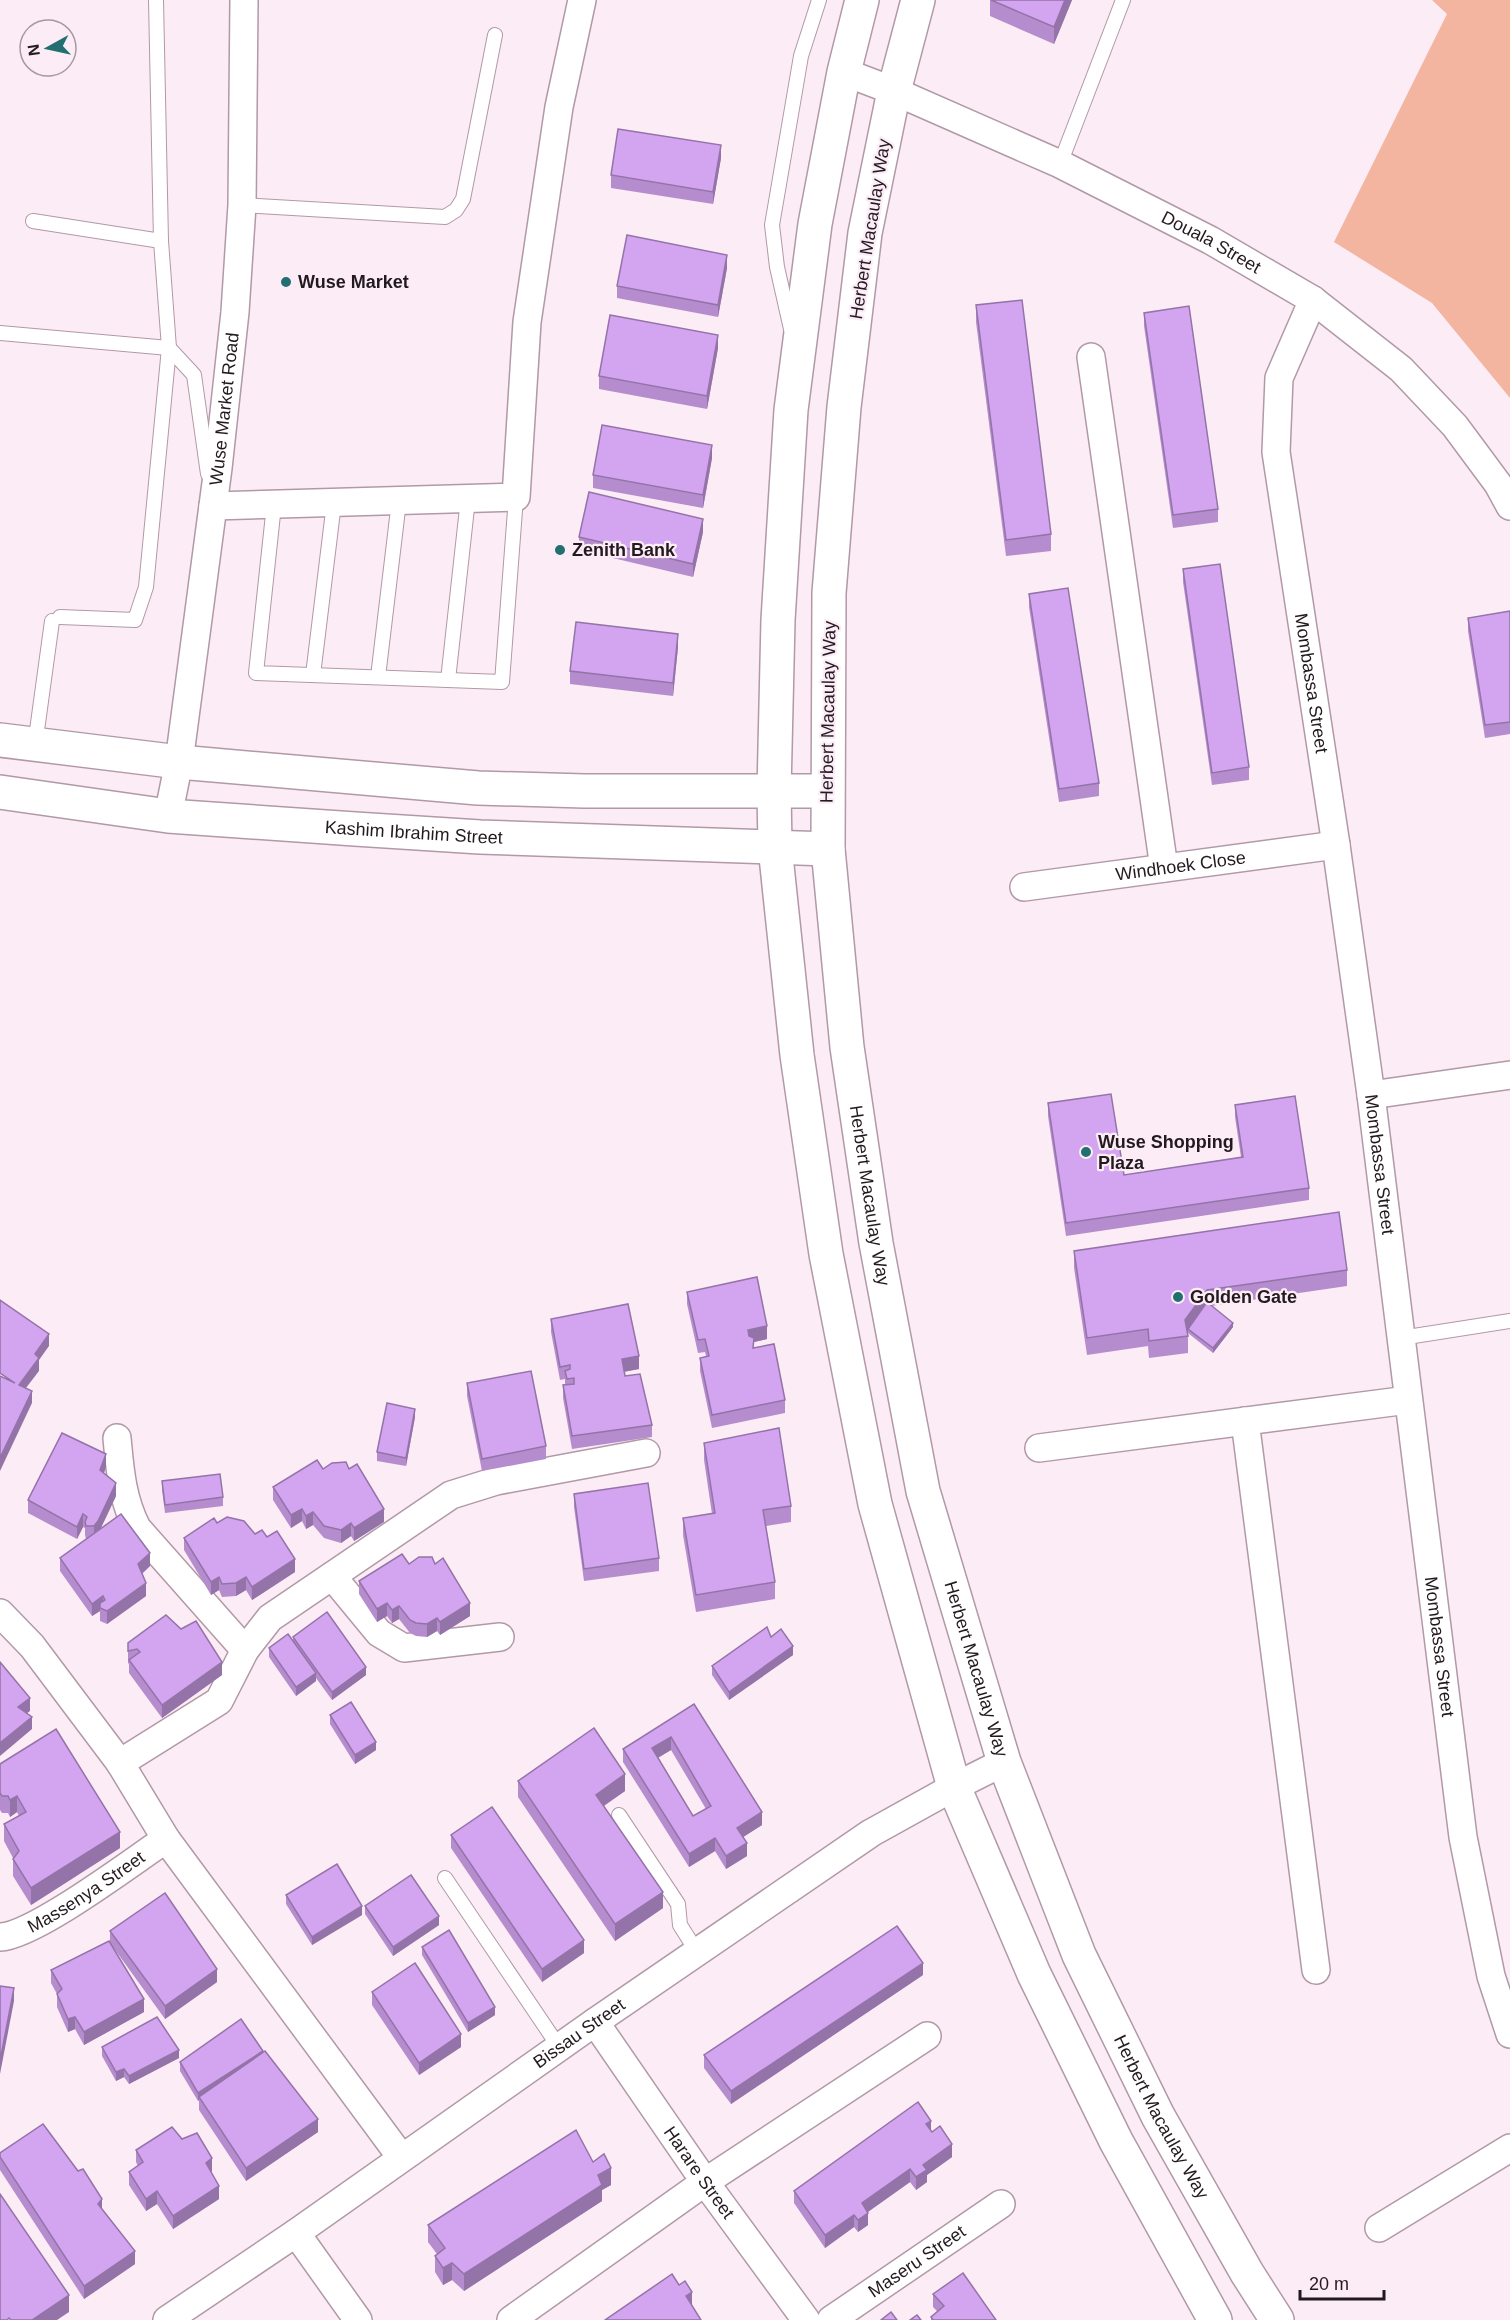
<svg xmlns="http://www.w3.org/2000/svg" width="1510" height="2320" viewBox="0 0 1510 2320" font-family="Helvetica,sans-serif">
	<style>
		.green { fill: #f3b4a0 }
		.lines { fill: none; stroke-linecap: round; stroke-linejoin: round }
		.lane-casing { stroke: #b199a7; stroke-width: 16 }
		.street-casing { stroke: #b199a7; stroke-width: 30 }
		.secondary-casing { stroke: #b199a7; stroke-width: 36 }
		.lane { stroke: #fff; stroke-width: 14 }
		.street { stroke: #fff; stroke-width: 27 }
		.secondary { stroke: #fff; stroke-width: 33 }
		.wall { fill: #b58dce; fill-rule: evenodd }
		.shaded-wall { fill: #9473a8 }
		.building { fill: #d3a4f0; stroke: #9473a8; stroke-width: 1.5; fill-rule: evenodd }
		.poi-dot { fill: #236e70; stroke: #fcecf6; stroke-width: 2 }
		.labels { text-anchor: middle; stroke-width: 4.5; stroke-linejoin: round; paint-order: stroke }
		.street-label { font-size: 18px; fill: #231a1f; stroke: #fcecf6 }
		.poi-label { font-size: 18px; font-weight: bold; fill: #231a1f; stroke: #fcecf6; text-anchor: start }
	</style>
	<rect width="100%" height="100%" fill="#fcecf6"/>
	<path class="green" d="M1432,0H1510V398L1432,303L1334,242L1447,14Z"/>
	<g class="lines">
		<g class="lane-casing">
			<g id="lane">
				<path d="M1060,164L1123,0"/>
				<path d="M242,205L445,217L456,210L463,199L495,35"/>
				<path d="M33,221L161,241"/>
				<path d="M791,329L777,267L772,225L801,56L819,0"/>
				<path d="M0,333L169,348L194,375L208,474"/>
				<path d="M274,505L256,673L502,682L516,497"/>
				<path d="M60,617L135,620L146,587L169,348L161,241L156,0"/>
				<path d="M313,675L334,503"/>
				<path d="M378,677L399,501"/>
				<path d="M448,680L468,499"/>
				<path d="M35,745L52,621"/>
				<path d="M1401,1338L1510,1321"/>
				<path d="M619,1815L678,1904L680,1925L697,1952"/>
				<path d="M445,1878L559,2047"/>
			</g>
		</g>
		<g class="street-casing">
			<g id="street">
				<path id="s1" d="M844,72L894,91L1060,164L1210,240L1313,300L1401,369L1455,426L1498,484L1510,506"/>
				<path id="s2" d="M1313,300L1279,378L1276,452L1336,845L1371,1095L1463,1837L1491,1976L1510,2034"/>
				<path d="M1091,357L1164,868"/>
				<path d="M213,506L516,497L527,322L559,107L582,0"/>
				<path id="s3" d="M168,816L179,762L218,468L235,312L242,205L244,0"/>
				<path id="s4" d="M1024,887L1336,845"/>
				<path d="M1371,1095L1510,1075"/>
				<path d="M1245,1421L1316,1970"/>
				<path d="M117,1438C120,1470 122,1499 137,1528L245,1650"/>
				<path d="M1039,1448L1408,1400"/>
				<path d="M332,1576L379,1633L404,1648L500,1637"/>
				<path d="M0,1613L32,1646L120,1763L166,1839L401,2157"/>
				<path d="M120,1763L219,1701L245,1650L270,1618L451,1495L496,1481L646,1453"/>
				<path id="s5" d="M0,1937C34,1936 133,1861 166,1839"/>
				<path id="s6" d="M595,2022L705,2182L806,2320"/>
				<path d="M1379,2228L1510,2148"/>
				<path d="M296,2233L358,2320"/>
				<path id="s7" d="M167,2320L296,2233L595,2022L871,1833L954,1787L1004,1762"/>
				<path d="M511,2320L705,2182L927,2036"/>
				<path id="s8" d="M831,2320L1001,2204"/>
			</g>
		</g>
		<g class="secondary-casing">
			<g id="secondary">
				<path d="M862,0L844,72L815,224L791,410L778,620L774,791L775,847L797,1055L826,1254L875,1504L954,1787L1034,1974L1116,2141L1215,2320"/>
				<path id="s9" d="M918,0L894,91L865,233L844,407L829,593L828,849L847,1047L876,1243L923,1491L1004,1762L1079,1955L1158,2116L1247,2273L1277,2320"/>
				<path d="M0,740L179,762L478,788L584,791H827"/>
				<path id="s10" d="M0,792L168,816L355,829L480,837L828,849"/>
			</g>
		</g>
		<use href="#lane" class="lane"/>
		<use href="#street" class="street"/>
		<use href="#secondary" class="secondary"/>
	</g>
	<g class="wall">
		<path d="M990,0H1072L1054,44L990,16Z"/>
		<path d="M721,158L713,204L611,188V175Z"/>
		<path d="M727,268L718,317L617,298V286Z"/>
		<path d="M976,305L1051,534V551L1006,556L976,322Z"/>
		<path d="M1144,313L1218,509V522L1173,528L1144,326Z"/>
		<path d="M718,348L707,409L599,389V376Z"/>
		<path d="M712,458L703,508L593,488V475Z"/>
		<path d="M703,532L693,577L579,550V537Z"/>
		<path d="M1183,569L1249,767V780L1212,785L1183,582Z"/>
		<path d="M1029,594L1099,783V796L1059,802L1029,607Z"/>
		<path d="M1510,611V734L1485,738L1468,631V618Z"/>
		<path d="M678,647L673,696L570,684V671Z"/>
		<path d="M1048,1103L1124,1175L1241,1157L1235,1117V1105L1309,1188V1200L1066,1236L1048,1116Z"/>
		<path d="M1074,1251L1347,1270V1286L1211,1306L1233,1327L1213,1353L1188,1333V1353L1149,1358L1148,1346L1087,1355L1074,1268Z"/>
		<path d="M687,1292L767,1339L754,1342V1348L785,1400V1413L712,1428L700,1371V1358L706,1356L705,1352L698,1353L687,1304Z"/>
		<path d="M551,1319L639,1369L624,1372L625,1376L652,1425V1437L572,1449L563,1398V1385H565V1379L560,1380L551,1332Z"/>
		<path d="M467,1383L546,1446V1459L482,1471L467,1396Z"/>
		<path d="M415,1417L406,1466L377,1461V1452Z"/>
		<path d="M704,1443L791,1506V1522L766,1526L775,1582V1599L696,1612L683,1535V1518L712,1514L704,1460Z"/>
		<path d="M106,1467L104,1473L116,1496L100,1530L150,1566L142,1574L146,1596L107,1624L100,1621V1611L92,1616L60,1571V1558L86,1539L85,1535V1528L83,1527L77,1539L28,1513V1500Z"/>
		<path d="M323,1469H349L384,1522L354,1541L351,1536L341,1543L324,1538L313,1525L306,1529L302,1521L291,1528L273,1500V1487Z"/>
		<path d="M162,1481L223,1497V1506L165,1513L162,1490Z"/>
		<path d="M574,1494L659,1558V1571L584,1581L574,1507Z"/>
		<path d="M217,1523L267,1537L295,1572L252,1600L246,1590L236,1596L222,1597L219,1590L211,1595L184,1550V1538Z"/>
		<path d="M409,1564H435L470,1616L440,1635L437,1631L427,1637L416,1636L410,1633L399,1619L392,1623L387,1616L377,1622L359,1594V1581Z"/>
		<path d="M293,1637L366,1675L332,1700L316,1678V1681L296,1696L269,1657V1648L293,1641Z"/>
		<path d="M771,1637L793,1655L729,1700L712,1675V1666Z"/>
		<path d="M128,1643L222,1675L162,1718L129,1673V1663L128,1664Z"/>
		<path d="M694,1704L762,1825L743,1837L747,1856L726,1869L715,1851L689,1867L623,1762V1749ZM671,1750L706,1809L693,1816L658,1758Z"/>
		<path d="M330,1715L376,1750L355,1764L330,1724Z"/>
		<path d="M0,1764L120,1848L31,1905L13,1876V1858L4,1841V1824L19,1816L17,1812L10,1817L8,1813H2L0,1810Z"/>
		<path d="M518,1781L625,1791L604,1806L663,1908L615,1941L518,1797Z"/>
		<path d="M451,1835L584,1953L542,1982L451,1848Z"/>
		<path d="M286,1895L362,1915L312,1945L286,1904Z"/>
		<path d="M365,1906L439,1925L393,1956L365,1914Z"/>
		<path d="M110,1931L217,1982L165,2019L113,1947L144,2012L84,2045L75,2029L68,2032L57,2007V1994L51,1983V1970L110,1943Z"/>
		<path d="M422,1947L495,2015L468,2032L422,1955Z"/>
		<path d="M923,1975L731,2104L704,2068V2055Z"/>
		<path d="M372,1992L461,2047L419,2075L372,2005Z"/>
		<path d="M102,2047L179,2058L129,2084L124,2077L116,2081L102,2056Z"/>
		<path d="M263,2052L318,2132L246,2181L199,2110V2100L198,2101L180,2071V2062Z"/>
		<path d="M931,2131L952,2157L927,2175V2182L916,2190L910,2182L868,2212V2225L858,2232L854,2227L825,2248L794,2203V2191Z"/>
		<path d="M182,2139L212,2171L211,2172L219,2199L173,2229L157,2204L146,2211L129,2185V2172L138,2166L136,2162V2150Z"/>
		<path d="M0,2153L78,2171L135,2264L84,2299L0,2170Z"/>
		<path d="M593,2162L611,2185L602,2190V2201L464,2291L452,2280L443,2285L435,2272V2256L437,2254L428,2242V2225Z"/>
		<path d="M933,2294L996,2320H931V2317L938,2312L933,2307Z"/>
	</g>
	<g class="shaded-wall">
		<path d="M1065,0H1072L1054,44V27Z"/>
		<path d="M721,145V158L713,204V192Z"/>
		<path d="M727,255V268L718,317V305Z"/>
		<path d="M718,335V348L707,409V396Z"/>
		<path d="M712,445V458L703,508V495Z"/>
		<path d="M703,519V532L693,577V564Z"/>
		<path d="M678,634V647L673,696V683Z"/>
		<path d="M1207,1290V1307L1188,1329V1333L1185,1337V1320Z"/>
		<path d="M1233,1323V1327L1213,1353V1348Z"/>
		<path d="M767,1326V1339L754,1342V1350L748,1343V1330Z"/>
		<path d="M49,1334V1346L39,1360V1371L19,1397V1385L35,1354Z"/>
		<path d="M639,1356V1369L622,1372V1359Z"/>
		<path d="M32,1391V1403L0,1471V1458Z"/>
		<path d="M415,1409V1417L406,1466V1458Z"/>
		<path d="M106,1454V1467L100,1483V1470Z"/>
		<path d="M116,1483V1496L98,1534L94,1539V1526Z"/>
		<path d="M302,1509V1521L291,1528V1515Z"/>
		<path d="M384,1509V1522L354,1541V1528Z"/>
		<path d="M313,1512V1525L306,1529V1516Z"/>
		<path d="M83,1514V1527L77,1539V1527Z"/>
		<path d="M351,1523V1536L341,1543V1530Z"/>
		<path d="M150,1553V1566L138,1577V1564Z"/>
		<path d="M295,1559V1572L252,1600V1587Z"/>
		<path d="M219,1577V1590L211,1595V1582Z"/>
		<path d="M246,1577V1590L236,1596V1583Z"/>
		<path d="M146,1583V1596L107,1624V1611Z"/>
		<path d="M103,1596V1608H100V1611L92,1616V1604Z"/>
		<path d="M387,1603V1616L377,1622V1609Z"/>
		<path d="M470,1603V1616L440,1635V1622Z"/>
		<path d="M399,1606V1619L392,1623V1610Z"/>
		<path d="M437,1618V1631L427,1637V1624Z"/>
		<path d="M793,1646V1655L729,1700V1692Z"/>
		<path d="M222,1662V1675L162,1718V1705Z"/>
		<path d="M366,1667V1675L332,1700V1692Z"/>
		<path d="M316,1673V1681L296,1696V1687Z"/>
		<path d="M30,1698V1711L18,1720V1707Z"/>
		<path d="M32,1717V1729L0,1756V1743Z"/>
		<path d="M671,1737V1750L652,1761V1748Z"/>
		<path d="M376,1742V1750L355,1764V1755Z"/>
		<path d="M625,1774V1791L596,1811V1795Z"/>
		<path d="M17,1796V1812L10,1817V1800Z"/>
		<path d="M762,1812V1825L737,1841V1828Z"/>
		<path d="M120,1832V1848L31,1905V1888Z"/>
		<path d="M715,1838V1851L689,1867V1854Z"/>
		<path d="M747,1843V1856L726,1869V1856Z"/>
		<path d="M663,1892V1908L615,1941V1924Z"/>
		<path d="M362,1906V1915L312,1945V1937Z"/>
		<path d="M439,1916V1925L393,1956V1947Z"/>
		<path d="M584,1940V1953L542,1982V1969Z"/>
		<path d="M923,1963V1975L731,2104V2091Z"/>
		<path d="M217,1969V1982L165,2019V2006Z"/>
		<path d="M14,1988V2001L0,2074V2061Z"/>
		<path d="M144,1999V2012L84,2045V2032Z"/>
		<path d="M495,2007V2015L468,2032V2023Z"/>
		<path d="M75,2017V2029L68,2032V2019Z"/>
		<path d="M461,2034V2047L419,2075V2063Z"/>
		<path d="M179,2050V2058L129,2084V2076Z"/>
		<path d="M263,2051V2060L199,2097V2100L198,2101V2093Z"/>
		<path d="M124,2069V2077L116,2081V2072Z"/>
		<path d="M318,2119V2132L246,2181V2168Z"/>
		<path d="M931,2121V2133L926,2124Z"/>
		<path d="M952,2144V2157L927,2175V2182L916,2190V2177L923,2165Z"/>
		<path d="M212,2158V2171L206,2176V2163Z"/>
		<path d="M611,2168V2185L602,2190V2201L464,2291V2274L598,2175Z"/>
		<path d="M910,2169V2182L862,2216V2203Z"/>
		<path d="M219,2186V2199L173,2229V2216Z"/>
		<path d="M157,2191V2204L146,2211V2199Z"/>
		<path d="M102,2199V2212L98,2204Z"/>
		<path d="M868,2213V2225L858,2232V2220Z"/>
		<path d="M854,2215V2227L825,2248V2235Z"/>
		<path d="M135,2251V2264L84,2299V2286Z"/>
		<path d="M452,2263V2280L443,2285V2268Z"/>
		<path d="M692,2292V2308L686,2296Z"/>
		<path d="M69,2295V2312L57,2320H32Z"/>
	</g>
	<g class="building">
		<path d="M991,0H1065L1054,27Z"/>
		<path d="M618,129L721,145L713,192L611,175Z"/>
		<path d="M627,235L727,255L718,305L617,286Z"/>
		<path d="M1022,300L1051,534L1006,540L976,305Z"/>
		<path d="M1189,306L1218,509L1173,515L1144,313Z"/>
		<path d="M610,315L718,335L707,396L599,376Z"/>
		<path d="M602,425L712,445L703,495L593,475Z"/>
		<path d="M589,492L703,519L693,564L579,537Z"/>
		<path d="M1220,564L1249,767L1212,773L1183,569Z"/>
		<path d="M1068,588L1099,783L1059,789L1029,594Z"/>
		<path d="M1510,611V722L1485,725L1468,618Z"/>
		<path d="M576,622L678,634L673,683L570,671Z"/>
		<path d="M1111,1094L1124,1175L1243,1157L1235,1105L1295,1096L1309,1188L1066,1223L1048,1103Z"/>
		<path d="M1339,1212L1347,1270L1207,1290L1185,1320L1188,1336L1149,1341L1148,1329L1087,1338L1074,1251Z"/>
		<path d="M757,1277L767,1326L748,1330L749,1336L754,1338L753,1348L774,1344L785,1400L712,1415L700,1358L709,1356L705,1339L698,1340L687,1292Z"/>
		<path d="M0,1300L49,1334L35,1354L39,1358L19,1385L32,1391L0,1458V1376L15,1383L0,1373Z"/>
		<path d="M1207,1302L1233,1323L1213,1348L1188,1329Z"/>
		<path d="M628,1304L639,1356L622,1359L625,1376L640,1374L652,1425L572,1436L563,1385L574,1384V1378L567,1379L565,1371L570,1369V1365L560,1367L551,1319Z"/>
		<path d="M531,1371L546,1446L482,1459L467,1383Z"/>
		<path d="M387,1403L415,1409L406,1458L377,1452Z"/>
		<path d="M779,1428L791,1506L763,1510L775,1582L696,1595L683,1518L715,1513L704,1443Z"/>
		<path d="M62,1433L106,1454L100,1470L116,1483L98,1521L94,1526H86L85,1522L87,1517L83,1514L77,1527L28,1500Z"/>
		<path d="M317,1460L323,1469L332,1463L346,1462L349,1469L357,1464L384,1509L354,1528L351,1523L341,1530L324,1526L313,1512L306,1516L302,1509L291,1515L273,1487Z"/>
		<path d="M220,1474L223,1497L165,1505L162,1481Z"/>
		<path d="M648,1483L659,1558L584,1569L574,1494Z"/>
		<path d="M121,1514L150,1553L138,1564L146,1583L107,1611L100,1608V1603L105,1600L103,1596L92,1604L60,1558Z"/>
		<path d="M227,1517L244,1521L255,1534L262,1530L267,1537L277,1531L295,1559L252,1587L246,1577L236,1583L222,1584L219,1577L211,1582L184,1538L214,1518L217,1523Z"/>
		<path d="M402,1554L409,1564L419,1557H432L435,1564L443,1558L470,1603L440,1622L437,1618L427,1624L416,1623L410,1620L399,1606L392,1610L387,1603L377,1609L359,1581Z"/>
		<path d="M327,1612L366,1667L332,1692L293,1637Z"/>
		<path d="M166,1615L181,1629L196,1621L222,1662L162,1705L129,1660L140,1652L137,1649L128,1651V1643Z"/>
		<path d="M767,1627L771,1637L781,1629L793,1646L729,1692L712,1666Z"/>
		<path d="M288,1634L316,1673L296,1687L269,1648Z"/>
		<path d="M0,1662L30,1698L18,1707L32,1717L0,1743Z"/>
		<path d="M351,1702L376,1742L355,1755L330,1715Z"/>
		<path d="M694,1704L762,1812L737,1828L747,1843L726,1856L715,1838L689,1854L623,1749ZM671,1737L711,1806L693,1816L652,1748Z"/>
		<path d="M594,1728L625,1774L596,1795L663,1892L615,1924L518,1781Z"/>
		<path d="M56,1729L120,1832L31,1888L13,1859L19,1851L4,1824L26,1812L17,1796L10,1800L8,1796H2L0,1793V1764Z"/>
		<path d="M492,1807L584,1940L542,1969L451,1835Z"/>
		<path d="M337,1864L362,1906L312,1937L286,1895Z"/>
		<path d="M411,1875L439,1916L393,1947L365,1906Z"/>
		<path d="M165,1893L217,1969L165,2006L110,1931Z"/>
		<path d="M897,1926L923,1963L731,2091L704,2055Z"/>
		<path d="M449,1930L495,2007L468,2023L422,1947Z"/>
		<path d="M109,1941L144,1999L84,2032L75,2017L68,2019L57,1994L62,1989L51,1970Z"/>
		<path d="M415,1963L461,2034L419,2063L372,1992Z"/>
		<path d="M0,1986L14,1988L0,2061Z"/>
		<path d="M157,2017L179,2050L129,2076L124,2069L116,2072L102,2047Z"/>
		<path d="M241,2019L263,2051L198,2093L180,2062Z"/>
		<path d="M265,2051L318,2119L246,2168L199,2097Z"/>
		<path d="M918,2102L931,2121L926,2124L932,2132L940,2126L952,2144L923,2165L927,2170L916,2177L910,2169L862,2203L868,2213L858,2220L854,2215L825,2235L794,2191Z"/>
		<path d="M43,2124L78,2171L83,2169L102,2199L98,2204L135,2251L84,2286L0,2157V2153Z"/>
		<path d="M172,2127L182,2139L197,2133L212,2158L206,2163L219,2186L173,2216L157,2191L146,2199L129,2172L143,2162L136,2150Z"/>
		<path d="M576,2130L593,2162L604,2154L611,2168L598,2175L602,2185L464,2274L452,2263L443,2268L435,2256L445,2248L428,2225Z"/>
		<path d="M0,2194L69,2295L32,2320H11L9,2318L7,2320H0Z"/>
		<path d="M963,2273L996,2320H933L931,2317L944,2306L933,2294Z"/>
		<path d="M672,2274L679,2285L685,2281L692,2292L686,2296L701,2320H605Z"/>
		<path d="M891,2312L897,2320H881Z"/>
		<path d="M917,2315L921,2320H910Z"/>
	</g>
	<g class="poi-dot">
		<circle cx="286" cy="282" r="6"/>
		<circle cx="560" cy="550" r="6"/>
		<circle cx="1086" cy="1152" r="6"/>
		<circle cx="1178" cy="1297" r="6"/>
	</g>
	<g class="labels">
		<g class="street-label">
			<text transform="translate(870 229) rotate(-81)" y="6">Herbert Macaulay Way</text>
			<text dy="6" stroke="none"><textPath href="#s1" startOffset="405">Douala Street</textPath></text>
			<text dy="6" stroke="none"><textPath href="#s3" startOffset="411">Wuse Market Road</textPath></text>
			<text dy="6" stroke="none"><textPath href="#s2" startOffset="393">Mombassa Street</textPath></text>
			<text transform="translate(828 712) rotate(-89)" y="6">Herbert Macaulay Way</text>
			<text dy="6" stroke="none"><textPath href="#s10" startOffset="416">Kashim Ibrahim Street</textPath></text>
			<text dy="6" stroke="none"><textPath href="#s4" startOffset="158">Windhoek Close</textPath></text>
			<text dy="6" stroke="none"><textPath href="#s2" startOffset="879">Mombassa Street</textPath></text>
			<text dy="6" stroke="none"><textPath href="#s9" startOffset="1206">Herbert Macaulay Way</textPath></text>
			<text dy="6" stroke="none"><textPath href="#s2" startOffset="1365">Mombassa Street</textPath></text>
			<text dy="6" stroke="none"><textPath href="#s9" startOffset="1692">Herbert Macaulay Way</textPath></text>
			<text dy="6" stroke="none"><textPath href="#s5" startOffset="98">Massenya Street</textPath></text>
			<text dy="6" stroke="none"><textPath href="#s7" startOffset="502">Bissau Street</textPath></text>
			<text dy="6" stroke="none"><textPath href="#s9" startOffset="2178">Herbert Macaulay Way</textPath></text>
			<text dy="6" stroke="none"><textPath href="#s6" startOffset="183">Harare Street</textPath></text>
			<text dy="6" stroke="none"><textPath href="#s8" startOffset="104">Maseru Street</textPath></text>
		</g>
		<g class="poi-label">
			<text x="298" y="288">Wuse Market</text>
			<text x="572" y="556">Zenith Bank</text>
			<text x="1098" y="1148">Wuse Shopping<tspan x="1098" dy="21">Plaza</tspan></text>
			<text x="1190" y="1303">Golden Gate</text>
		</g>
	</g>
	<g transform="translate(48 48) rotate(262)"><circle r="28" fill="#fcecf6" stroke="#a598a0" stroke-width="1.5"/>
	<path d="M0-4.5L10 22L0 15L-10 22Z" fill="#236e70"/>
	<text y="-9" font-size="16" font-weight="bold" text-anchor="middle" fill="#231a1f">N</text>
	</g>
	<path d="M1300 2290v9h84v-9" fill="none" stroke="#231a1f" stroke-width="3"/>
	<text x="1309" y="2290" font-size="18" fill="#231a1f" stroke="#fcecf6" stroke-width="4.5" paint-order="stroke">20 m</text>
</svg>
